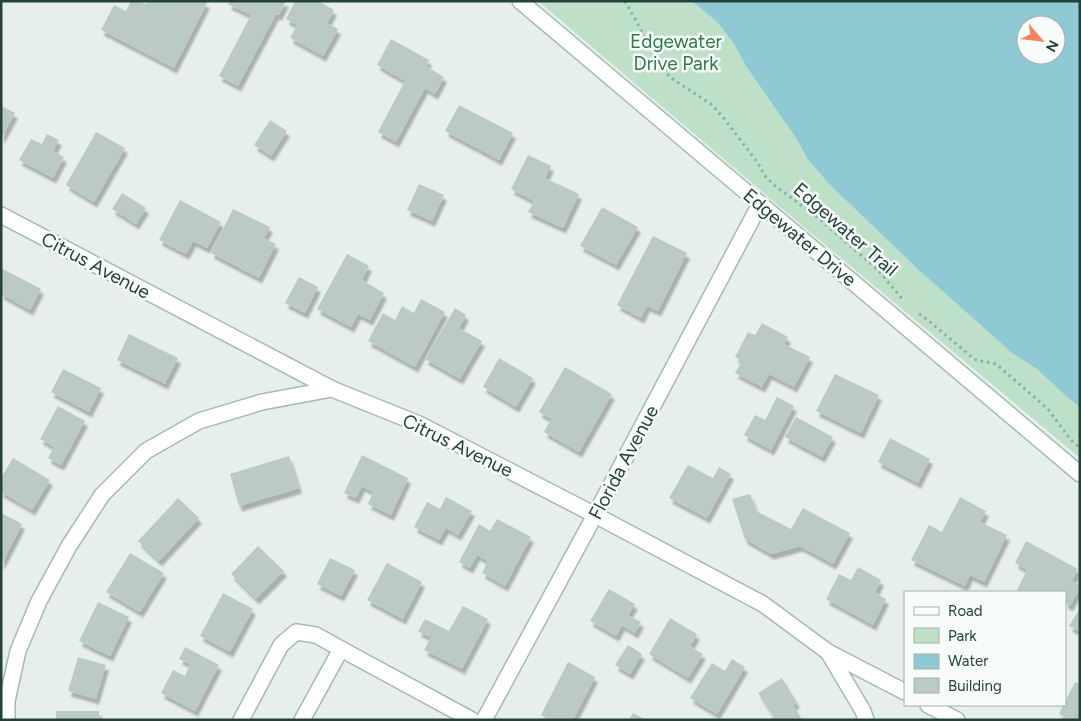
<svg xmlns="http://www.w3.org/2000/svg" width="1081" height="721" viewBox="0 0 1081 721" font-family="Figtree,sans-serif">
	<style>
		.green { fill: #bfe0c8 }
		.water { fill: #8ec9d4; fill-rule: evenodd }
		.building { fill: #bbcac4; filter: url(#shadow) }
		.lines { fill: none; stroke-linecap: round; stroke-linejoin: round }
		.minor-casing { stroke: #a8b8b2; stroke-width: 18 }
		.secondary-casing { stroke: #a4bbb3; stroke-width: 18 }
		.path { stroke: #86b3a5; stroke-width: 3; stroke-dasharray: 2.5 4; stroke-linecap: butt }
		.minor { stroke: #fff; stroke-width: 15 }
		.secondary { stroke: #fff; stroke-width: 15 }
		.labels { text-anchor: middle; stroke-width: 5; stroke-linejoin: round; paint-order: stroke }
		.park-label { font-size: 19px; fill: #2d7a4b; stroke: #f7fbf9 }
		.street-label { font-size: 19px; fill: #24423a; stroke: #f7fbf9 }
	</style>
	<defs>
		<filter id="shadow"><feDropShadow dx="3" dy="5.5" stdDeviation="1" flood-color="#0004"/></filter>
	</defs>
	<rect width="100%" height="100%" fill="#e6efeb"/>
	<path class="green" d="M538,1H691L697,5L718,23L734,44L746,66L796,138L808,160L831,186L921,272L1012,353L1037,369L1068,398L1080,407V458L786,212Z"/>
	<path class="water" d="M691,1H1080V407L1068,398L1037,369L1012,353L921,272L831,186L808,160L796,138L746,66L734,44L718,23L697,5ZM1026,25H1056V55H1026Z"/>
	<g class="building">
		<path d="M131,1H139L145,4L147,1H203L207,3L174,68L101,30L114,5L126,11Z"/>
		<path d="M230,1H286L279,15L276,14L238,86L219,76L251,15L228,4Z"/>
		<path d="M295,1H318L334,10L327,23L338,29L323,56L290,38L297,25L286,19Z"/>
		<path d="M391,39L429,60L426,66L444,77L435,94L425,88L396,142L378,132L405,81L377,65Z"/>
		<path d="M459,105L513,133L499,160L445,131Z"/>
		<path d="M1,106L15,113L1,139Z"/>
		<path d="M270,120L287,131L271,156L254,145Z"/>
		<path d="M96,132L125,148L94,202L66,185Z"/>
		<path d="M47,134L59,140L53,151L64,157L53,178L19,160L31,139L42,144Z"/>
		<path d="M528,155L551,166L545,178L579,194L563,228L528,212L534,201L511,189Z"/>
		<path d="M419,184L444,195L432,221L407,210Z"/>
		<path d="M122,193L146,208L136,224L112,209Z"/>
		<path d="M180,200L221,222L207,248L193,241L186,254L159,240Z"/>
		<path d="M602,207L638,227L616,265L580,246Z"/>
		<path d="M233,209L270,227L264,238L276,244L259,278L211,253Z"/>
		<path d="M653,236L687,253L658,311L647,306L641,318L617,305Z"/>
		<path d="M347,254L369,266L362,280L384,293L370,320L358,314L351,327L317,309Z"/>
		<path d="M1,268L41,289L30,310L1,294Z"/>
		<path d="M299,277L318,287L305,313L285,303Z"/>
		<path d="M421,299L445,312L415,367L368,341L383,313L395,320L402,306L414,313Z"/>
		<path d="M455,308L466,315L459,328L482,341L460,379L425,359Z"/>
		<path d="M762,323L788,337L784,344L810,357L794,387L769,374L762,387L735,373L742,361L735,357L748,332L755,335Z"/>
		<path d="M129,334L178,358L165,384L117,360Z"/>
		<path d="M499,358L533,378L516,407L483,387Z"/>
		<path d="M565,367L612,394L579,452L544,432L551,419L539,412Z"/>
		<path d="M63,369L101,388L89,412L51,392Z"/>
		<path d="M835,374L879,395L861,433L816,411Z"/>
		<path d="M777,397L794,406L771,450L744,435L755,415L765,420Z"/>
		<path d="M58,406L85,421L61,465L48,458L54,447L40,439Z"/>
		<path d="M796,417L833,437L822,457L785,437Z"/>
		<path d="M890,438L930,459L918,483L878,462Z"/>
		<path d="M362,455L408,478L391,515L368,504L373,492L362,486L356,498L344,493Z"/>
		<path d="M289,456L299,488L239,506L230,474Z"/>
		<path d="M13,458L50,480L32,510L1,492V478Z"/>
		<path d="M688,465L713,478L719,467L731,474L707,518L669,498Z"/>
		<path d="M750,494L756,511L791,529L803,508L850,533L833,564L800,546L771,554L745,539L732,499Z"/>
		<path d="M446,497L472,511L458,535L446,528L439,540L414,527L427,502L440,509Z"/>
		<path d="M960,497L986,511L980,522L1007,535L984,582L970,575L965,586L911,560L929,525L942,532Z"/>
		<path d="M178,498L199,518L159,561L138,541Z"/>
		<path d="M1,513L22,524L1,565Z"/>
		<path d="M497,519L531,537L505,586L482,573L488,561L477,555L470,568L459,562L479,524L490,531Z"/>
		<path d="M1026,541L1078,569L1072,581L1080,585V587L1070,606L1065,603V592H1044L1041,591L1040,592H1016L1027,570L1015,563Z"/>
		<path d="M258,546L284,571L256,599L231,574Z"/>
		<path d="M130,553L164,573L140,612L106,592Z"/>
		<path d="M330,558L355,570L341,596L317,584Z"/>
		<path d="M387,563L422,582L403,619L367,600Z"/>
		<path d="M858,567L881,580L875,593L886,599L873,625L826,599L839,574L851,580Z"/>
		<path d="M609,589L635,604L628,615L641,622L635,633L622,625L616,636L590,621Z"/>
		<path d="M223,593L253,609L230,652L200,636Z"/>
		<path d="M98,602L129,617L110,656L79,641Z"/>
		<path d="M463,606L488,619L462,669L424,650L431,638L418,631L425,619L449,631Z"/>
		<path d="M1080,608V632L1069,626Z"/>
		<path d="M670,618L697,634L690,646L703,654L688,678L649,654Z"/>
		<path d="M628,645L642,654L630,674L615,665Z"/>
		<path d="M185,647L219,665L195,711L161,693L173,670L185,676L190,664L179,659Z"/>
		<path d="M78,657L106,665L96,699L68,691Z"/>
		<path d="M732,659L745,667L717,714L690,698L712,663L725,671Z"/>
		<path d="M568,662L595,677L573,720H550L541,715Z"/>
		<path d="M782,678L797,703L793,705L802,720H770L774,717L758,693Z"/>
		<path d="M1075,682L1080,684V720H1070L1059,714L1063,705H1065V702Z"/>
		<rect x="56" y="711" width="43" height="9"/>
		<path d="M633,713L646,720H629Z"/>
	</g>
	<g class="lines">
		<g class="minor-casing">
			<g id="minor">
				<path d="M1,215L332,389L419,424L595,515L763,604L828,652L905,692"/>
				<path d="M828,652L863,711L866,720"/>
				<path d="M928,705L957,720"/>
				<path d="M7,720V701L18,651L39,601L69,546L102,495L146,451L199,421L262,402L332,389"/>
				<path d="M241,720L281,645L296,632L316,635L341,649L472,720"/>
				<path d="M302,720L341,649"/>
				<path d="M484,720L595,515L760,204"/>
			</g>
		</g>
		<g class="secondary-casing">
			<path id="secondary" d="M520,1L1080,474"/>
		</g>
		<g class="path">
			<path d="M625,1L663,70L674,80L711,104L723,117L758,163L765,176L774,185L817,217L878,270L903,300"/>
			<path d="M919,314L928,320L974,359C982,362 989,362 996,364L1048,409L1070,439L1080,448"/>
		</g>
		<use href="#minor" class="minor"/>
		<use href="#secondary" class="secondary"/>
	</g>
	<g class="labels">
		<g class="park-label">
			<text x="676" y="48">Edgewater<tspan x="676" dy="22">Drive Park</tspan></text>
		</g>
		<g class="street-label">
			<text transform="translate(846 229) rotate(41)" y="7">Edgewater Trail</text>
			<text transform="translate(800 237) rotate(40)" y="7">Edgewater Drive</text>
			<text transform="translate(96 265) rotate(28)" y="7">Citrus Avenue</text>
			<text transform="translate(458 445) rotate(26)" y="7">Citrus Avenue</text>
			<text transform="translate(623 462) rotate(-62)" y="7">Florida Avenue</text>
		</g>
	</g>
	<rect width="1081" height="721" fill="none" stroke="#24423a" stroke-width="5"/>
	<rect x="904" y="591" width="162" height="115" fill="#f7fbf9" stroke="#a3b1ad"/>
	<rect x="914" y="607" width="25" height="8" fill="#ffffff" stroke="#a3b1ad"/>
	<text x="948" y="616" font-size="15" fill="#24423a">Road</text>
	<rect x="914" y="628" width="25" height="15" fill="#bfe0c8" stroke="#a3b1ad"/>
	<text x="948" y="641" font-size="15" fill="#24423a">Park</text>
	<rect x="914" y="654" width="25" height="15" fill="#8ec9d4" stroke="#a3b1ad"/>
	<text x="948" y="666" font-size="15" fill="#24423a">Water</text>
	<rect x="914" y="678" width="25" height="15" fill="#bbcac4" stroke="#a3b1ad"/>
	<text x="948" y="691" font-size="15" fill="#24423a">Building</text>
	<g transform="translate(1041 40) rotate(118)"><circle r="24" fill="#f7fbf9" stroke="#a3b1ad"/>
	<path d="M0-4L9 19L0 12L-9 19Z" fill="#f4845f"/>
	<text y="-8" font-size="14" font-weight="bold" text-anchor="middle" fill="#24423a">N</text>
	</g>
</svg>
